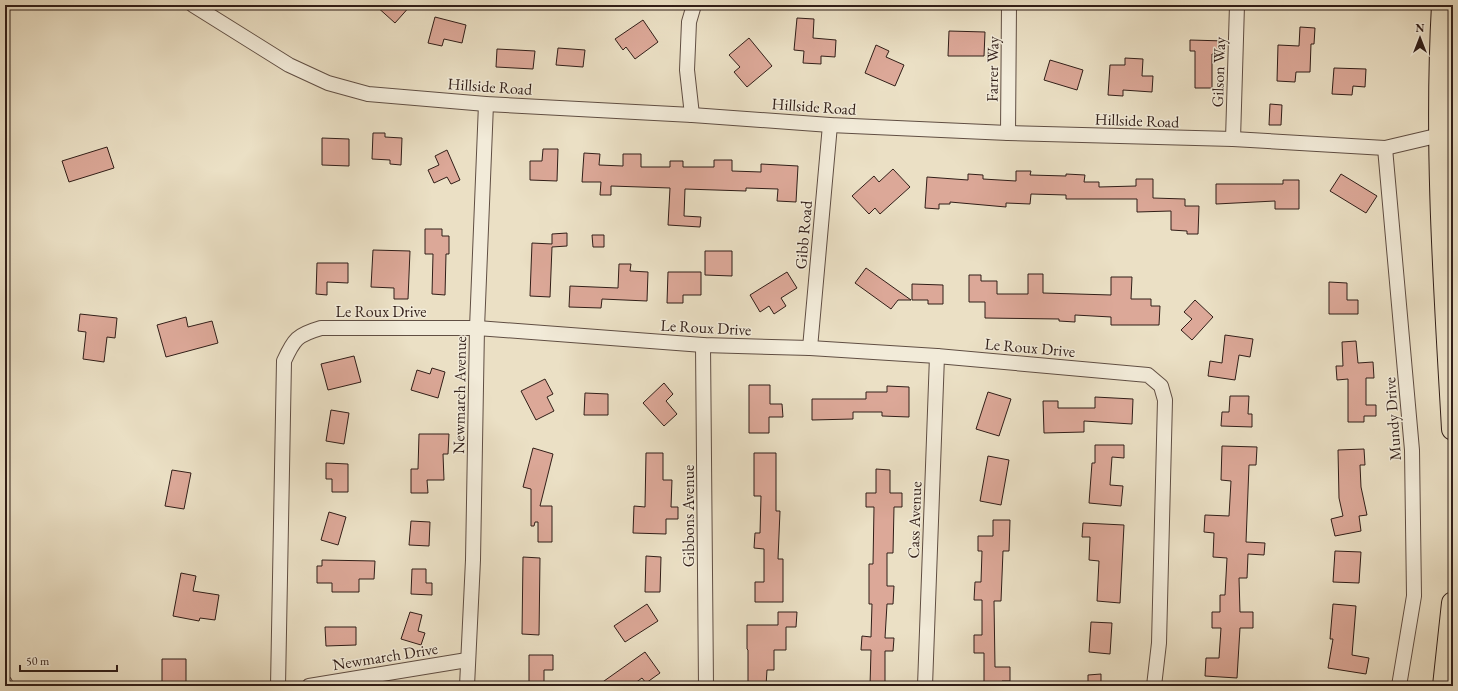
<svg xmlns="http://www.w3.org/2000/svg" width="1458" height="691" viewBox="0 0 1458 691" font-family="'EB Garamond',serif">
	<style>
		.building { fill: #dca898; stroke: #311e18 }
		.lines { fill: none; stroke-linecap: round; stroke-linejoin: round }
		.street-casing { stroke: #604e43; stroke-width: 16 }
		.primary-casing { stroke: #311e18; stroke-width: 24 }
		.street { stroke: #f2ebd9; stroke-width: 14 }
		.primary { stroke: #ebe0c5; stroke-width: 22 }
		.labels { text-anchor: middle; stroke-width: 3; stroke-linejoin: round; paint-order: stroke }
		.street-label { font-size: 16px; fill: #311e18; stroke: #f2ebd9 }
	</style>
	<rect width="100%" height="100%" fill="#ebe0c5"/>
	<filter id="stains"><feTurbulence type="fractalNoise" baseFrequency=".005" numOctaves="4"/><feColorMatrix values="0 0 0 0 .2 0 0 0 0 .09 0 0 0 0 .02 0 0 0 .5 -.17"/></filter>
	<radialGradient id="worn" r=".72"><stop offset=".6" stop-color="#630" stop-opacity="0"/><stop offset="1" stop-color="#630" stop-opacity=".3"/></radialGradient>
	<g class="building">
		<path d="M375,5H411L395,23Z"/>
		<path d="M435,17L466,25L462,43L444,39L442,46L428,43Z"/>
		<path d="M797,18L814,19L813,38L836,40L835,57L821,56V64L803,63L804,51L794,50Z"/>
		<path d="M643,20L658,42L635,59L626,47L623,50L615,39Z"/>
		<path d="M1300,27L1315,28L1314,44H1311L1310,72H1296L1295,82L1277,81L1278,45L1299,46Z"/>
		<path d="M949,31L985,32L984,56H948Z"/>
		<path d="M749,38L772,66L747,87L734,72L740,67L729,55Z"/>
		<path d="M1190,40L1225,41L1224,54H1212V88H1195V51H1190Z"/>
		<path d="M876,45L889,51L886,57L904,65L895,86L865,73Z"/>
		<path d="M558,48L585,50L583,67L556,65Z"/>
		<path d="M497,49L535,51L533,69L496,67Z"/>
		<path d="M1125,58L1143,59L1142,76H1153L1152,92L1123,90V96L1108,95L1110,65H1125Z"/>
		<path d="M1050,60L1083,70L1077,90L1044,80Z"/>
		<path d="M1334,68L1366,69L1365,87L1353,86L1352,95L1332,94Z"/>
		<path d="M1270,104L1282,105L1281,125H1269Z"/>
		<path d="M373,133H385V137L402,138L401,165L390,164V160L372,159Z"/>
		<path d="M322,138L349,139V166L322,165Z"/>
		<path d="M107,147L114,168L69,182L62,161Z"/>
		<path d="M543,149H558L557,181L530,180V161H542Z"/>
		<path d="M447,150L460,180L451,184L447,177L434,183L428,170L439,165L435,156Z"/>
		<path d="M584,153L600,154L599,165L623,166V154H641V167H670V161H683V167H714V160H732V171L761,172V164L798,166L796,202L777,201L778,189L746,188V191L685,189L684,216L701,217L700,227L668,225L670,188L611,186V195H600L601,182H582Z"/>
		<path d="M893,169L910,187L880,214L875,208L869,214L852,196L874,176L879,182Z"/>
		<path d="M1016,171H1031L1030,175L1066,176V174L1085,175L1084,182H1099V187L1136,186V179H1153V198L1185,199V206H1199L1198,234H1187V231L1171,230V211L1137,212V199H1066V195L1031,194L1030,204L1006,203V207L950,202V204H939V209L925,208L927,177L968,180V174L983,175V179L1016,181Z"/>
		<path d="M1341,174L1377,196L1366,213L1330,191Z"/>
		<path d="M1283,180H1299V209H1275V201L1216,204V184H1283Z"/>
		<path d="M425,229H442V236H449V254H446L445,295L432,294L433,254H425Z"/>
		<path d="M567,233V246L552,247L550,297L530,296L532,243L552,244V234Z"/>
		<path d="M592,235H604V247H593Z"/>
		<path d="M373,250L410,251L408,299H394V288L371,287Z"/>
		<path d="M705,251H732V276L705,275Z"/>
		<path d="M317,263H348V283L327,282V295L316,294Z"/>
		<path d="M619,264H631L630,271L648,272L647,301L602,299L601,308L569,307L570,286L618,288Z"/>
		<path d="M866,268L911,300H898L891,309L855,283Z"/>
		<path d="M668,272H701V295H683V303H667Z"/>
		<path d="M787,272L797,288L781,298L786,306L774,314L769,306L760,312L750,295Z"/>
		<path d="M1028,274H1043V293L1111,295V277H1132L1131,299H1151V306H1160L1159,325H1111V317L1075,315V322L1059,321V319L985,318V302H969V275H981V281H997V294H1028Z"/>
		<path d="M1329,282L1347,283V300H1358V314H1329Z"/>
		<path d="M912,284L943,285V304H928V300H912Z"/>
		<path d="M1195,300L1213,317L1192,340L1181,330L1192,319L1184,312Z"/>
		<path d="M80,314L117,318L115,338L107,337L104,362L83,359L86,332L78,331Z"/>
		<path d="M186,317L188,327L212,321L218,343L166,357L157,325Z"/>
		<path d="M1225,335L1253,339L1250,357L1239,355L1235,380L1208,376L1210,361L1222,363Z"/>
		<path d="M1356,341L1358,363L1373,362L1374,378H1366V405H1376V416H1364V422H1348V379L1337,380L1336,366H1343L1342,342Z"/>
		<path d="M354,356L361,382L328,390L321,364Z"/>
		<path d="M432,368L445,372L438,398L411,390L417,370L430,374Z"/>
		<path d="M545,379L553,394L547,397L554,411L536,420L521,391Z"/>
		<path d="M664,383L673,394L666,401L677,414L664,426L643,403Z"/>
		<path d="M749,385H770V404H782L783,417H769V433H749Z"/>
		<path d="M887,386L909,387V417L882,416V412H853V419L812,420V399H866V392H887Z"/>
		<path d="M988,392L1011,399L999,436L976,429Z"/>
		<path d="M585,393L608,394V415H584Z"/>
		<path d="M1230,396H1249L1248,414H1252V427L1221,426L1222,412H1229Z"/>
		<path d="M1095,397L1133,399L1132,424L1084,421V432L1044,433L1043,401H1058V408H1095Z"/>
		<path d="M331,410L349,413L344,444L326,441Z"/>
		<path d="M419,434H449L448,454H443L444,480H427L428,493H411V469H418Z"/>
		<path d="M1095,445H1124V458L1112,457L1110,485L1123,486L1121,506L1089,503L1092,463H1095Z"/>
		<path d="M1222,446L1257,447L1256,465H1249L1246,542L1265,543L1264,555L1248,554L1247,578H1239L1240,612H1253V628H1240L1237,678L1205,676L1206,658H1219L1221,628H1212V612H1220V595H1225L1227,558L1213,557L1214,533L1204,532L1205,515L1229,516L1231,481L1221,480Z"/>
		<path d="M533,448L553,454L540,506H552V542H538V522H535L534,526H531V489L523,487Z"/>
		<path d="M1364,449L1365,465H1360L1361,487L1367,515L1359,516L1361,531L1335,536L1331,519L1343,516L1339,498L1338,450Z"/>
		<path d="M646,453H663V480H672L671,507H678V519H666V534L633,533L634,506L645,507Z"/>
		<path d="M754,453H776V511H780L778,559H783V602H755V582H764V549L754,548L755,533H760L761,496H754Z"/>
		<path d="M988,456L1009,460L1001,505L980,501Z"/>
		<path d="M326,463L348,464V492H332V479H326Z"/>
		<path d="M876,469L890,470V493H902V507H894L893,553H887V586H894L893,604H887L885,638H894L893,651H885V686H870L871,650H861L862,636L871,637L872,604H869V564H873L874,507H866V493H876Z"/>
		<path d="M172,470L191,473L184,509L165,506Z"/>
		<path d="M329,512L346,517L338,545L321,540Z"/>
		<path d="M993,520H1010L1009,551H1003L1001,601H994L995,667H1010V681H1002V686H984V653H974V635H982V600H974L975,582H981L982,551H978V536H993Z"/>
		<path d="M411,521L430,522L429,546L409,545Z"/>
		<path d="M1083,523L1124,525L1120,603L1097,601L1099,561L1089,560L1090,537H1082Z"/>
		<path d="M1335,551L1361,552L1359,583L1333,582Z"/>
		<path d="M646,556L661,557L660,592H645Z"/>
		<path d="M523,557L540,558L539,635L522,634Z"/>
		<path d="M322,560L375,561L374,579H359V592H332V583H317V566H322Z"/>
		<path d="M412,569H426V583H432V595L411,594Z"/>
		<path d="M181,573L196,576L193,591L219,595L215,620L200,618L199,621L173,616Z"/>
		<path d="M647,604L658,621L625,642L614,626Z"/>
		<path d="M1333,604L1356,606L1352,655L1369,658L1366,674L1328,668L1333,639H1330Z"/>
		<path d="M410,612L422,615L418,631L425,633L421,645L401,639Z"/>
		<path d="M778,612H797L796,627H786V650H774V670H767L766,686H751V684H748V650L747,649V625H778Z"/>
		<path d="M1091,622L1112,623L1110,654L1089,652Z"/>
		<path d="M325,627H356V645L326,646Z"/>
		<path d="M645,652L660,673L646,683L642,678L631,686H597Z"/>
		<path d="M529,655H553V670H544V684H529Z"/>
		<path d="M162,659H186V683H180V686H162Z"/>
		<path d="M1101,674V686H1088V675Z"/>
	</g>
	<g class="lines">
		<g class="street-casing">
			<g id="street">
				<path d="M193,5L289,65L328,83L368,94L486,104L692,115L830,125L1008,133L1233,139L1385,148L1453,132"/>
				<path d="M692,115L687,70L689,22L694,5"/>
				<path d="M1008,133L1009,5"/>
				<path d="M1233,139L1237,5"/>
				<path d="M1385,148L1412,450L1414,596L1399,686"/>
				<path d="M703,345L706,686"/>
				<path d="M810,348L830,125"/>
				<path d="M5,683L6,686"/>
				<path d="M278,686L284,361C294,339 297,335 321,328H477L703,345L810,348L937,356L1148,375L1161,386L1165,400L1159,643L1154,686"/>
				<path d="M309,686L467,660"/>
				<path d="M467,686L473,560L477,328L486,104"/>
				<path d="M925,686L937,356"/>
			</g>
		</g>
		<g class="primary-casing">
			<g id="primary">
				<path d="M1443,5C1435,146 1445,288 1453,429"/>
				<path d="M1444,686L1453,603"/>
			</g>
		</g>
		<use href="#street" class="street"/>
		<use href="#primary" class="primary"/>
	</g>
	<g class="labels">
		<g class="street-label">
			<text transform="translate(992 69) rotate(-89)" y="6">Farrer Way</text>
			<text transform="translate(1218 72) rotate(-88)" y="6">Gilson Way</text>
			<text transform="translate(490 86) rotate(4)" y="6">Hillside Road</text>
			<text transform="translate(814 106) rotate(4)" y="6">Hillside Road</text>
			<text transform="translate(1137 120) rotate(2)" y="6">Hillside Road</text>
			<text transform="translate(803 235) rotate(-85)" y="6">Gibb Road</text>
			<text x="381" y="317">Le Roux Drive</text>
			<text transform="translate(706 327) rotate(3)" y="6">Le Roux Drive</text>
			<text transform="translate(1030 347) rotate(5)" y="6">Le Roux Drive</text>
			<text transform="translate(459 395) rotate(-89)" y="6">Newmarch Avenue</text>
			<text transform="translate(1392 419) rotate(-94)" y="6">Mundy Drive</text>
			<text transform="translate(688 516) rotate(-90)" y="6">Gibbons Avenue</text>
			<text transform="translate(914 520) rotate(-88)" y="6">Cass Avenue</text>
			<text transform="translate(385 656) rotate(-9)" y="6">Newmarch Drive</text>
		</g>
	</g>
	<rect width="1458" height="691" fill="none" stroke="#ebe0c5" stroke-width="20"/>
	<rect x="6" y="6" width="1446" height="679" fill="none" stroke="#311e18" stroke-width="2"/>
	<rect x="10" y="10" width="1438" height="671" fill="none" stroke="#311e18"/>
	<g transform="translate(1420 38)" stroke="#f2ebd9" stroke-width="3" paint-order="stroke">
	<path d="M0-3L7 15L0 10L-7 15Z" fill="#311e18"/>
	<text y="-6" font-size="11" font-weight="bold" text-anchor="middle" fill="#311e18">N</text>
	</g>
	<path d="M20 665v6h97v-6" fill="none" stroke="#311e18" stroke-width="2"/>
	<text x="26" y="665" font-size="12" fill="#311e18" stroke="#f2ebd9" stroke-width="3" paint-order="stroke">50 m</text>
	<rect width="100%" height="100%" filter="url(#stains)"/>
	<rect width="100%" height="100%" fill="url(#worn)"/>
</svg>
